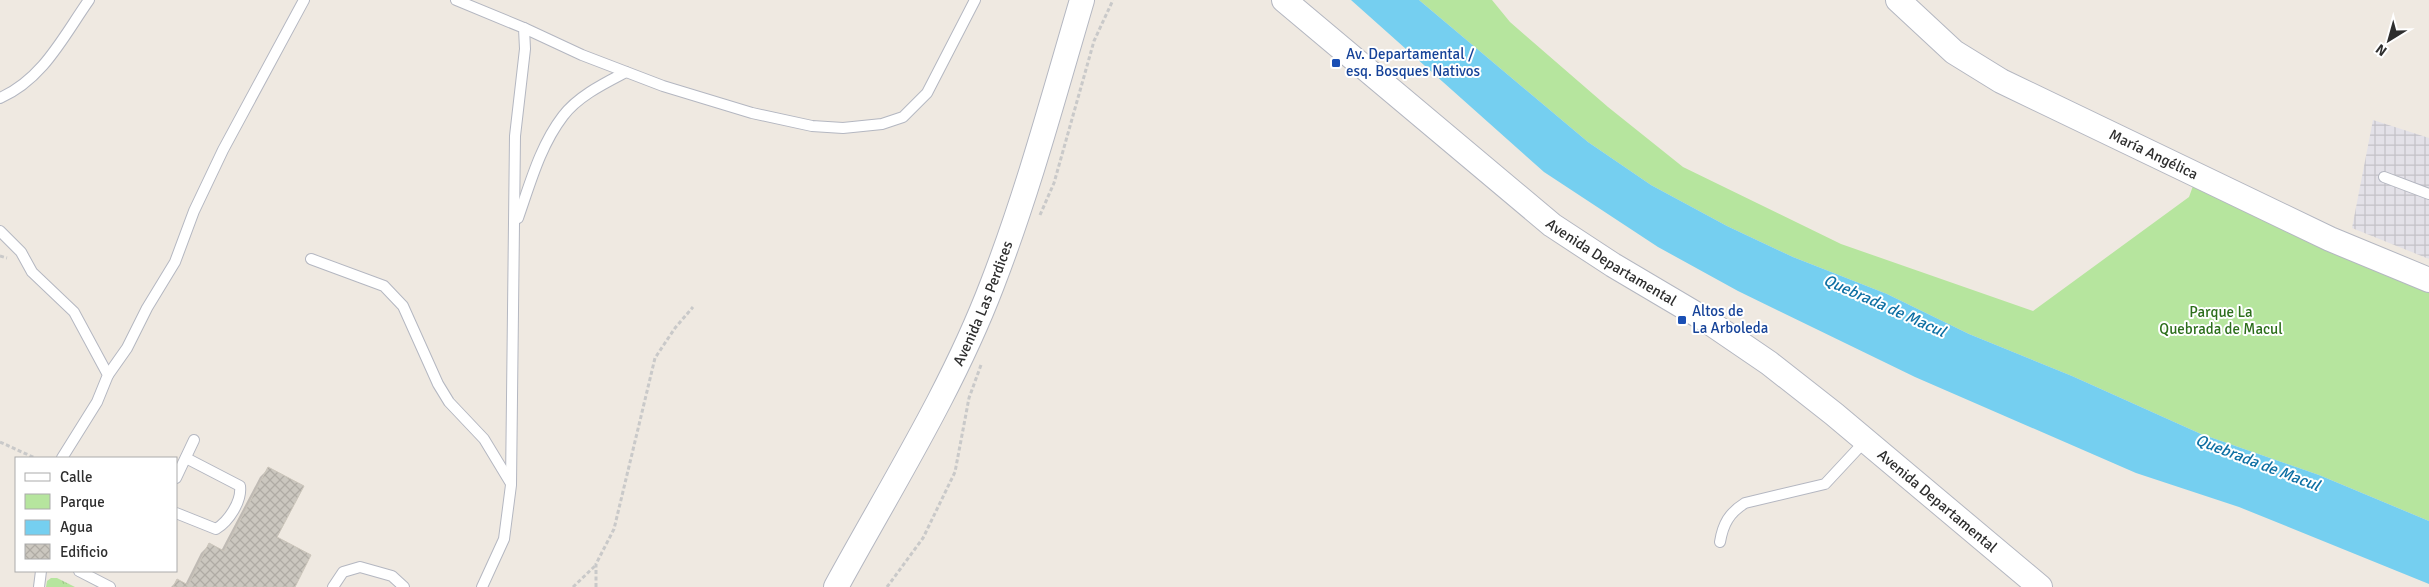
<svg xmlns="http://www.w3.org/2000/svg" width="2429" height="587" viewBox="0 0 2429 587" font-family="Signika,sans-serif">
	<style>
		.industrial { fill: url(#industrial-grid) }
		.grass { fill: url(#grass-tufts) }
		.park { fill: #b6e59e }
		.water { fill: #75cff0 }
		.shadow { fill: #0003 }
		.building { fill: url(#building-cross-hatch); stroke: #cbc5ba }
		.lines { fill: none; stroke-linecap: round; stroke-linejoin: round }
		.service-casing { stroke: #b4b7c1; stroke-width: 12 }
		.tertiary-casing { stroke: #b4b7c1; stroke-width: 26 }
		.path { stroke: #c9c9c9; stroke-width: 3; stroke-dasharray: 4 2.5; stroke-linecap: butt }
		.service { stroke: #fff; stroke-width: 10 }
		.tertiary { stroke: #fff; stroke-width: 24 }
		.transit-dot { fill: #1a4fb4; stroke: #fff; stroke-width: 2 }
		.labels { text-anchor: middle; stroke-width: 4; stroke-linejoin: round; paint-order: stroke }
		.transit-label { font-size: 15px; fill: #164399; stroke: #fff; text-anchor: start }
		.street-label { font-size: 15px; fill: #2e2e2e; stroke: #fff }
		.park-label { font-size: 15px; fill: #2c6e1b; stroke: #fff }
		.water-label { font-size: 16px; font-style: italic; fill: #0d6fa3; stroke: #fff }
	</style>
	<defs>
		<pattern id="industrial-grid" width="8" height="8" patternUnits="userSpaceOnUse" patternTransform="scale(1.25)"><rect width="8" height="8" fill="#e3e1e8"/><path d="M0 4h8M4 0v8" fill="none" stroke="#c3c1c7"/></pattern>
		<pattern id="grass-tufts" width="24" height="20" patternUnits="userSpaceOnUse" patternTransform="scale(1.25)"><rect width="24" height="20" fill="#b6e59e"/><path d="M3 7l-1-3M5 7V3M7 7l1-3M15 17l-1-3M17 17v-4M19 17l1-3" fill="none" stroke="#9dc588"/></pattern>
		<pattern id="building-cross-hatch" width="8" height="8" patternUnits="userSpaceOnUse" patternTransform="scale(1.25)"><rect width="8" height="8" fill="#cbc7bf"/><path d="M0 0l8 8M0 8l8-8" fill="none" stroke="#afaba4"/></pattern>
	</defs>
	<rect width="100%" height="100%" fill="#efe9e1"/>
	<path class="industrial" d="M2373,120L2429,138V259L2352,228Z"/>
	<path class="grass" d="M51,578H57L75,587H46L47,581Z"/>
	<path class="park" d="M1419,0H1492L1510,22L1608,107L1683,167L1841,244L2033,311L2189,197L2193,186L2429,286V521L2319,475L2201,434L2072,376L1969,334L1887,294L1793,257L1727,226L1651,185L1588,142Z"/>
	<path class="water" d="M1351,0H1419L1588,142L1651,185L1727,226L1793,257L1887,294L1969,334L2072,376L2201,434L2319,475L2429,521V584L2239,507L2136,473L1915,377L1738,291L1658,247L1544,172Z"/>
	<path class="shadow" d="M268,469L276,538L293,587H171L177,581L185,585L201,553L209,545L221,551L260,477Z"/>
	<path class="building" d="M268,467L304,486L277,537L311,555L295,587H173L177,579L188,585L209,543L224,551Z"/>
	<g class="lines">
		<g class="service-casing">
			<g id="service">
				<path d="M456,0L524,28L525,49L515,136L511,485L504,539L482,587"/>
				<path d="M524,28L582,55L663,86L752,113L812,126L843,128L882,124L903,117L927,93L975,0"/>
				<path d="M0,98C43,79 63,37 89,0"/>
				<path d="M2384,177L2429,194"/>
				<path d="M518,218C530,184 540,146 563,116C578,96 605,83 626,72"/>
				<path d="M0,231L21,252L32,272L74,312L108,375L97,402L62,458"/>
				<path d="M311,259L384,286L403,306L438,384L449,402L484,439L510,482"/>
				<path d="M108,375L127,348L147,308L175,262L194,211L223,150L304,0"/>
				<path d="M176,478L194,440"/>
				<path d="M176,513L216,529C229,521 242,501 240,486L186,458"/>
				<path d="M1720,542C1723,524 1729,513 1745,503L1825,484L1866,440"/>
				<path d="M79,571L110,587"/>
				<path d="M39,587L41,571"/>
				<path d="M333,587L343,572L360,567L392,576L404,587"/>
			</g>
		</g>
		<g class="tertiary-casing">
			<g id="tertiary">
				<path id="s1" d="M1284,0L1552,225L1613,265L1706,320L1769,363L1834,414L2040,587"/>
				<path id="s2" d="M1898,0L1954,52L2001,81L2330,239L2429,280"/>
				<path id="s3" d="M836,587C890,488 952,390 992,285C1028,192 1054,95 1082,0"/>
			</g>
		</g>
		<g class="path">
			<path d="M1040,215L1054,183L1094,41L1113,0"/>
			<path d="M0,256L7,258"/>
			<path d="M0,442L35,458"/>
			<path d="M573,587L596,565"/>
			<path d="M596,587V564L614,529L655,358L675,328L693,307"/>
			<path d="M887,587L923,538L955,472L969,398L981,365"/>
		</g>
		<use href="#service" class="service"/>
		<use href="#tertiary" class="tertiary"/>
	</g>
	<g class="transit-dot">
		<rect x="1331" y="58" width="10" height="10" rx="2.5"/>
		<rect x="1677" y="315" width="10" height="10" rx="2.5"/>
	</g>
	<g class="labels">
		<g class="transit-label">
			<text x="1346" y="59">Av. Departamental /<tspan x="1346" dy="17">esq. Bosques Nativos</tspan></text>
			<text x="1692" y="316">Altos de<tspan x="1692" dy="17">La Arboleda</tspan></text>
		</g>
		<g class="street-label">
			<text dy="5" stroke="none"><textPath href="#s2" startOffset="301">María Angélica</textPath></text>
			<text dy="5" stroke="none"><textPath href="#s1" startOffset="420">Avenida Departamental</textPath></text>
			<text dy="5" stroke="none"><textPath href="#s3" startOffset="320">Avenida Las Perdices</textPath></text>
			<text dy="5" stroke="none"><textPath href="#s1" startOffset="825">Avenida Departamental</textPath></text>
		</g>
		<g class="park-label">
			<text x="2221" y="317">Parque La<tspan x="2221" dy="17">Quebrada de Macul</tspan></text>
		</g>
		<g class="water-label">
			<text transform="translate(1885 305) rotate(24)" y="6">Quebrada de Macul</text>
			<text transform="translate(2258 462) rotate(21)" y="6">Quebrada de Macul</text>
		</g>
	</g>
	<rect x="15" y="457" width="162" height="115" fill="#ffffff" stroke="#ababab"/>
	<rect x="25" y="473" width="25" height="8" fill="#ffffff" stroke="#ababab"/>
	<text x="60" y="482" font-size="15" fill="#2e2e2e">Calle</text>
	<rect x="25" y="494" width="25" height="15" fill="#b6e59e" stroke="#ababab"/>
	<text x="60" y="507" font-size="15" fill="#2e2e2e">Parque</text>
	<rect x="25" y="520" width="25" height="15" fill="#75cff0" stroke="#ababab"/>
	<text x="60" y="532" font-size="15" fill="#2e2e2e">Agua</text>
	<rect x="25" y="544" width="25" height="15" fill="url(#building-cross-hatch)" stroke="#ababab"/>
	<text x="60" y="557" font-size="15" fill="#2e2e2e">Edificio</text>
	<g transform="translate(2389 40) rotate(217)" stroke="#ffffff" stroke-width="4" paint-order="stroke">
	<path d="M0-4L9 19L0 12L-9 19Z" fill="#2e2e2e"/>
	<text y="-8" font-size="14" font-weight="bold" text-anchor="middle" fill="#2e2e2e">N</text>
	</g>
</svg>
